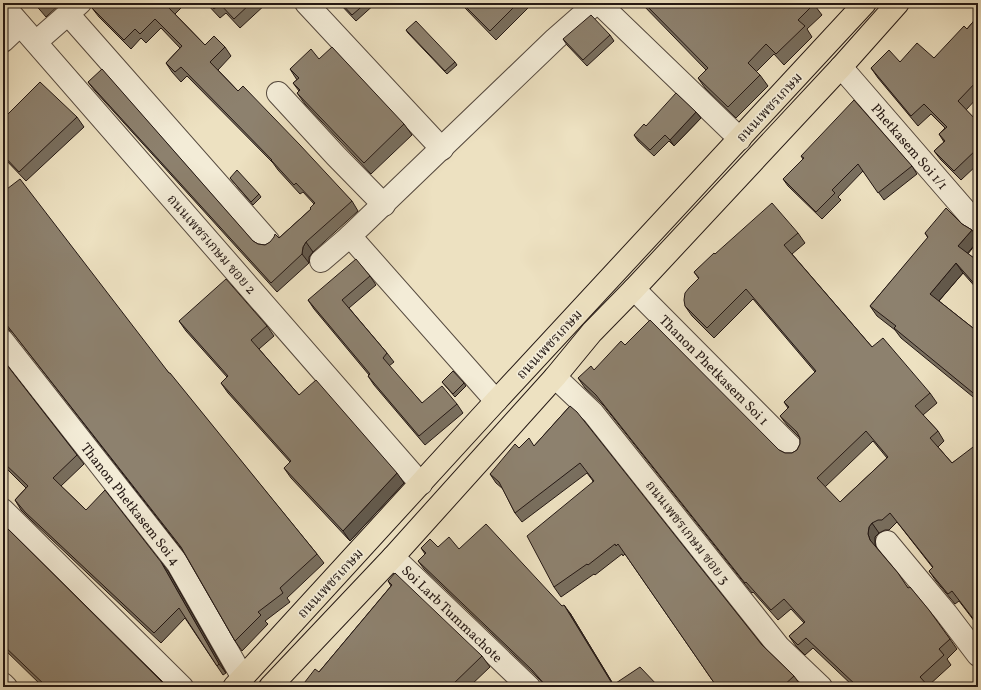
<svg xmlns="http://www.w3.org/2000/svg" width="981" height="690" viewBox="0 0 981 690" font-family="Vollkorn,'Noto Serif Thai',serif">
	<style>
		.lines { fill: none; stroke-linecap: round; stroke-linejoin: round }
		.minor-casing { stroke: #564a3f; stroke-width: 24 }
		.major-casing { stroke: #241814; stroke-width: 24 }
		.minor { stroke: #f3ecd7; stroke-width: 22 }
		.major { stroke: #ede1c1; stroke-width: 22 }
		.wall { fill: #796f5f; stroke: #241814; fill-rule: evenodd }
		.shaded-wall { fill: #635a4d; stroke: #241814 }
		.building { fill: #8d816e; stroke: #241814; fill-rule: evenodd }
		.labels { text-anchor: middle; stroke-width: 3.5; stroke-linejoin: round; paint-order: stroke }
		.street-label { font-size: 14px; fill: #241814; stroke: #f3ecd7 }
	</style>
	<rect width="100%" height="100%" fill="#ede1c1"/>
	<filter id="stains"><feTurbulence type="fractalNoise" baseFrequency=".005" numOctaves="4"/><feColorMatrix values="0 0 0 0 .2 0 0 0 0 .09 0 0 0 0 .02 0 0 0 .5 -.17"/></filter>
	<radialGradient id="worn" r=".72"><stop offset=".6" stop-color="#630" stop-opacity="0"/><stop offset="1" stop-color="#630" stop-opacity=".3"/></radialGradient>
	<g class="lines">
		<g class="minor-casing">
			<g id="minor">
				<path d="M80,3L68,14L269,242"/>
				<path d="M306,3L442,149"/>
				<path d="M599,3L740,139"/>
				<path d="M3,5L421,484"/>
				<path d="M3,41L20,25"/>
				<path d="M36,42L68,14"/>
				<path id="s1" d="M841,67L978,225"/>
				<path d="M278,93L336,156L384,205"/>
				<path d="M350,236L496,401"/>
				<path d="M321,261L350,236L555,39L596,3"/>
				<path id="s2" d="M634,289L795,451"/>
				<path id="s3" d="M3,341L178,564L243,678"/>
				<path d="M555,377L593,413L779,647L821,687"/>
				<path d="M3,510L182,687"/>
				<path d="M887,542L946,613L978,655"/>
				<path id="s4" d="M393,557L529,687"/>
				<path d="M3,684L6,687"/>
			</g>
		</g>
		<g class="major-casing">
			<g id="major">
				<path d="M234,687L496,401L865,3"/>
				<path d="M270,687L393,557L555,377L592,332L634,289L841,67L898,3"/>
			</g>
		</g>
		<use href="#minor" class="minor"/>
		<use href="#major" class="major"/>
	</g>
	<g class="wall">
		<path d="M34,3H61L46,17Z"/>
		<path d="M97,3H186L175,14L205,45L225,47L231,56L218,70L238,91L352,201L358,211L313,252L309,257V263L277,292L95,91L88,82L253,241L258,244L265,245L279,238L311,209L314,204L303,192L300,194L278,170L273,163L187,76L181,82L172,72L166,63L180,48L161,28L146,43L141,38L131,49L99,17L92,8Z"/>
		<path d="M206,3H267L240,28L226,13L220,18Z"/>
		<path d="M339,3H376L356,21Z"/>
		<path d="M461,3H533L496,40L465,8Z"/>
		<path d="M641,3H813L822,15L807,29L812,37L784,65L774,54L756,72L760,75L768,86L736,118L705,88L698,78L706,70Z"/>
		<path d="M978,16V97L966,110L978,122V164L961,180L941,160L934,151L944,142L939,134L945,128L931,114L918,126L878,78L871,68L900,62L934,58L967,29Z"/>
		<path d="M406,30L455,62L457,65L447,74L408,33Z"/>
		<path d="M610,35L614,41L587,66L567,45L563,39Z"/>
		<path d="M319,59L404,124L412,135L371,174L305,104L297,93L299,91L293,83L297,80L290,69Z"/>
		<path d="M696,112L701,118L674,146L669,141L654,156L638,141L634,135L646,126Z"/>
		<path d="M3,117H77L84,127L26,181L3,157Z"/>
		<path d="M801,156L912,166L917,174L884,200L863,171L838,197L841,200L822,219L788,186L783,179L803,159Z"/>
		<path d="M230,178L259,194L261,197L253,205Z"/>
		<path d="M3,192L169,373L317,554L324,563L287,598L290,602L265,621L268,624L242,651L235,641L183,551L13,333L9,330L3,322V320L7,316L3,310Z"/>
		<path d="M962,224L972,230L978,238V241L968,254L978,261V290L963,273L939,301L978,332V401L901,338L895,330L877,316L870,306L928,238L925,233Z"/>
		<path d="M798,233L805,243L792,254L872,347L930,393L937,403L923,415L938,431L944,441L938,447L952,463L978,446V626L959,601L955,604L936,581L929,571L933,568L897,522L889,530H885L879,533L875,537V544L876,547L908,588L950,639L957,649L947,659L951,665L928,686L929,687H854L813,648L805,655L796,646L789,636L804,623L791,609L778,620L753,592L752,593L603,405L585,388L578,378L594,370L625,345L779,450L785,453H792L797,450L800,444V438L787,425L780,416L788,408L784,402L815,372L753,299L714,338L692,316L685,306L699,279L694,272L715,254ZM873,441L887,458L840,502L825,487Z"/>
		<path d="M370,276L376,285L349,308L387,353L394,362L389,366L422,403L457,404L463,413L425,445L374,385L368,376L369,375L314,309L308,300Z"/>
		<path d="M179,321L267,326L274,336L259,349L299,395L404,483L350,541L291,478L284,468L290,462L228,393L221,383L227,377L186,331Z"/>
		<path d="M3,360L77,455L84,464L61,486L86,510L168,571L226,673L223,675L185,618L161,643L32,521L21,510L15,500L26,488L3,465Z"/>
		<path d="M442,382L464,383L466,386L455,397Z"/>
		<path d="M570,406L762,645L794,676L801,686L800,687H717L625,554L623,556L622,554L595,575L594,574L561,597L554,587L593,481L587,473L522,522L515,513L503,489L496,483L490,474L519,448L534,446Z"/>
		<path d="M3,524L168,687H43L3,648Z"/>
		<path d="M438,547L459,549L562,606L570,613L613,684L659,687H546L538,678L424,569L418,561L425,554L421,548Z"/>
		<path d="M388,581L482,656L490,667L469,687H301L319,672L391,586Z"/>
	</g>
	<g class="shaded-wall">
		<path d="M696,112L701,118L674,146L670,140Z"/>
		<path d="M972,230L978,238V241L965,256L958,246Z"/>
		<path d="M306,242L313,252L309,257V263L302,254L303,247Z"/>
		<path d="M956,263L963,273L937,303L930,294Z"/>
		<path d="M397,473L404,483L350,541L343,531Z"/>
		<path d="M872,523L879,533L875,537V544L877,550L870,540L868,534L869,527Z"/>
		<path d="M161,562L168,571L226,673L219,664Z"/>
		<path d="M564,605L570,613L615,687H614Z"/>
	</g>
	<g class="building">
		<path d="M35,3H44L39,7Z"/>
		<path d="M97,3H170L167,6L205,45L214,36L225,47L210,62L238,91L243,86L300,145L352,201L306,242L303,247L302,254L271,283L88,82L102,69L253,241L258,244L265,245L270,242L274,237L275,234L279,238L311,209L310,208L315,203L296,183L294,185L271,160H272L181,67L175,72L166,63L182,46L155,19L140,34L135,29L124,40L92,8Z"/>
		<path d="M208,3H251L234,19L220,4L214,9Z"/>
		<path d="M341,3H366L352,15Z"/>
		<path d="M462,3H518L490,31Z"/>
		<path d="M644,3H813L814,4L798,20L805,26L776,54L766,44L748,63L760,75L728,107L698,78L708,68Z"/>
		<path d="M591,15L610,35L583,60L563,39Z"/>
		<path d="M978,16V80L958,101L978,122V148L954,171L934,151L945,141L939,134L947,127L924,104L911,116L871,68L889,50L900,62L917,43L934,58L964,26L967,29Z"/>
		<path d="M416,21L455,62L445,71L406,30Z"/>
		<path d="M332,47L404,124L364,163L297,93L300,90L293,83L299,78L290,69L311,49L319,59Z"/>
		<path d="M40,82L77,117L19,172L3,155V117L4,115L5,117Z"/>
		<path d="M676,93L696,112L670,140L665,135L650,150L634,135L644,124L646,126Z"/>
		<path d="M854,100L912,166L878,193L858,164L832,190L835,193L816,212L783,179L804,158L801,156Z"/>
		<path d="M237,170L259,194L251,202L230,178Z"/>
		<path d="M20,179L169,373H170L317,554L280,588L283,593L258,612L261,615L235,641L181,547L6,324L3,321V320L8,316L3,309V192Z"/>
		<path d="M772,203L798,233L784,245L872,347L883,338L930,393L915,406L938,431L930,438L952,463L977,444L978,446V625L952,591L948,594L929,571L933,567L890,513L882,520H878L872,523L869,527L868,534L870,540L898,573L908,588L910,587L929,610L950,639L939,649L944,655L920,677L929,687H858L806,638L798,645L789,636L805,622L784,599L771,610L746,582L745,583L596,395L578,378L591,366L594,370L621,341L625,345L650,320L779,450L785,453H792L797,450L800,444V438L797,432L780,416L789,407L784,402L816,371L746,289L707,328L685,306L684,300L685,293L689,288L699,278L694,272L714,253L715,254ZM866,431L888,457L840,502L817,478Z"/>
		<path d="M946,208L962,224L972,230L958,246L978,261V288L956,263L930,294L978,332V397L894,328L896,326L870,306L928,237L925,233Z"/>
		<path d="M356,259L370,276L342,300L387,353L383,358L422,403L442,386L457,404L419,436L368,376L370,374L308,300Z"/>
		<path d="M226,279L267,326L251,340L299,395L316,380L397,473L343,531L284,468L291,461L221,383L228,376L179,321Z"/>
		<path d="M3,360L77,455L53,478L86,510L105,490L161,562L219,664L217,666L179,608L154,633L25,512L15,500L28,486L3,462Z"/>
		<path d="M453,371L464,383L453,394L442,382Z"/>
		<path d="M570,406L577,412L762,645L794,676L782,687H717L618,544L616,546L615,544L588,565L587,564L554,587L527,536L594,481L580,463L515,513L499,482L490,474L515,444L519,448L529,438L534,446Z"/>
		<path d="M3,524L165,685L168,687H47L3,645Z"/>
		<path d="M486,524L562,606L564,605L613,685L640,667L659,687H547L532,670L418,561L426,553L421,548L430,539L438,547L449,537L459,549Z"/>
		<path d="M395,573L482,656L450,687H301L315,669L319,672L392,585L388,581Z"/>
	</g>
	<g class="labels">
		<g class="street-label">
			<text transform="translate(769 107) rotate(-47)" y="5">ถนนเพชรเกษม</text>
			<text dy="5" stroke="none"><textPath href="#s1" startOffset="105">Phetkasem Soi 1/1</textPath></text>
			<text transform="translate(212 244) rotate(49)" y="5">ถนนเพชรเกษม ซอย 2</text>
			<text transform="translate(549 344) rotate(-47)" y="5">ถนนเพชรเกษม</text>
			<text dy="5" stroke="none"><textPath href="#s2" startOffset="114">Thanon Phetkasem Soi 1</textPath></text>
			<text dy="5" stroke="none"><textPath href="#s3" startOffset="207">Thanon Phetkasem Soi 4</textPath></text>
			<text transform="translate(688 532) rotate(52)" y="5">ถนนเพชรเกษม ซอย 3</text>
			<text transform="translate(330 583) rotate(-47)" y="5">ถนนเพชรเกษม</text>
			<text dy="5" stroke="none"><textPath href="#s4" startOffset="82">Soi Larb Tummachote</textPath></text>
		</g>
	</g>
	<rect width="981" height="690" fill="none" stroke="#ede1c1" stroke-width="16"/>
	<rect x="4" y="4" width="973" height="682" fill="none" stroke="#241814" stroke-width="2"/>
	<rect x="8" y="8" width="965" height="674" fill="none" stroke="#241814"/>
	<rect width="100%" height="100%" filter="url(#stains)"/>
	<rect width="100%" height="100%" fill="url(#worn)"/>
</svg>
